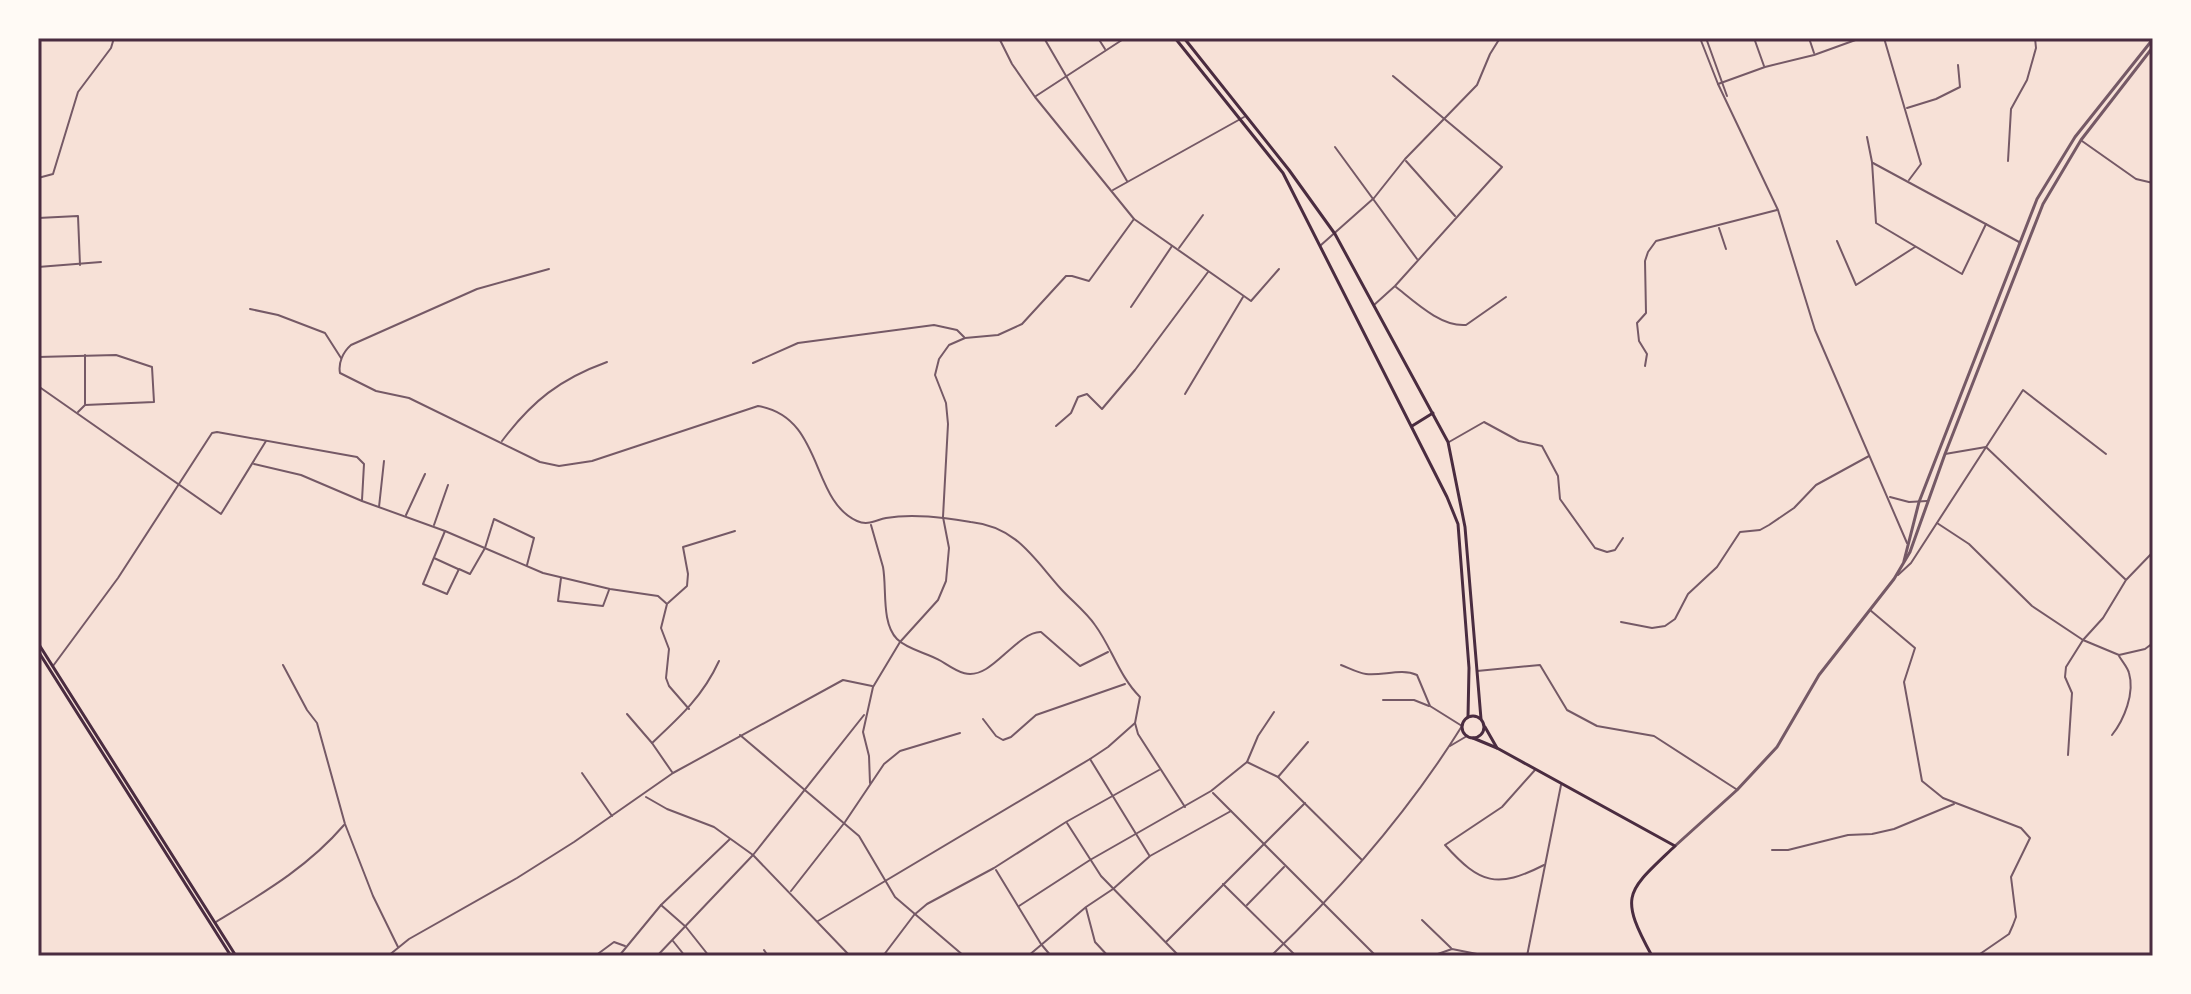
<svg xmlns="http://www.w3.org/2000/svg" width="2191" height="994" viewBox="0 0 2191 994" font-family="Montserrat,sans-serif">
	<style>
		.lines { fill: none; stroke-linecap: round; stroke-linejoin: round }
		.minor { stroke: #755966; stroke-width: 2 }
		.tertiary { stroke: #755966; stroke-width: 3 }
		.secondary { stroke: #4a2c40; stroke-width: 3 }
		.neatline { fill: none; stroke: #4a2c40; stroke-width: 3 }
	</style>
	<rect width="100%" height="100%" fill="#f7e1d7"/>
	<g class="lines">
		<g class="minor">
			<path d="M999,38L1012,64L1035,97L1134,219L1251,301L1279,269"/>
			<path d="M1044,38L1127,181"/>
			<path d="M1098,38L1105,49"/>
			<path d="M1700,38L1718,84L1778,210L1815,330L1907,543"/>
			<path d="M1706,38L1727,96"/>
			<path d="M1754,38L1764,66"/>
			<path d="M1809,38L1814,53"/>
			<path d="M1884,38L1921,164L1909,180"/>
			<path d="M1718,84L1765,67L1814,55L1861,38"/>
			<path d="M1036,96L1125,38"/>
			<path d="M1907,108L1936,99L1960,87L1958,65"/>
			<path d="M1867,137L1872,162L1876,223L1962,274L1986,224"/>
			<path d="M2082,141L2136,179L2153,183"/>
			<path d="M1335,147L1417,259"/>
			<path d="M1406,161L1455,216"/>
			<path d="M2008,161L2011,109L2027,80L2036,48L2035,38"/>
			<path d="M1873,163L2019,242"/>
			<path d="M38,178L53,174L78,92L111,48L114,38"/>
			<path d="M1113,190L1244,117"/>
			<path d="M38,218L78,216L80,265"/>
			<path d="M1719,228L1726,249"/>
			<path d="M1837,241L1856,285L1915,247"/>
			<path d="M1321,245L1374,198L1405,159L1477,85L1490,54L1500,38"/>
			<path d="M1179,248L1203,215"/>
			<path d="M38,267L101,262"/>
			<path d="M549,269L477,289L351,345C343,352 338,363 340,373L376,391L409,398L540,462L559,466L592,461L758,406C824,417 810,500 857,521C868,526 876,520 886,518C914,513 945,518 971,522C1017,527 1034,559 1061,589C1072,601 1086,612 1095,625C1112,648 1119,676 1140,697L1135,723L1138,734L1185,807"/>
			<path d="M1396,287C1415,302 1441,327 1466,325L1506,297"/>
			<path d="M1374,305L1395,286L1502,167L1393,76"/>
			<path d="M1131,307L1172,246"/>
			<path d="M250,309L278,315L325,333L341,358"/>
			<path d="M85,355V404"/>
			<path d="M38,357L116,355L152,367L154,402L85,405L78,412"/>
			<path d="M753,363L798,343L934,325L957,330L964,337"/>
			<path d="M1645,366L1647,354L1639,341L1637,323L1646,313L1645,261L1648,252L1656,241L1777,210"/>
			<path d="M38,386L221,514L266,441"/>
			<path d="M1185,394L1243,297"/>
			<path d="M1056,426L1071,413L1078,397L1087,394L1102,409L1135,370L1208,272"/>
			<path d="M502,441C532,401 560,379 607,362"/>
			<path d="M1449,442L1484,422L1519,441L1542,446L1558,476L1560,499L1595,548L1607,552L1615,550L1623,538"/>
			<path d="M1945,454L1986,447L2125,579"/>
			<path d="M254,464L301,475L362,501L445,531L543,573L610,589L658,596L667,604L661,628L669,649L666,678L669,686L689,709"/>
			<path d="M1890,497L1909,502L1927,501"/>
			<path d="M379,507L384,461"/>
			<path d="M406,515L425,474"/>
			<path d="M1937,523L1969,544L2032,606L2083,640L2119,655L2145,649L2153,643"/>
			<path d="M434,525L448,485"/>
			<path d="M871,525C875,539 879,553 883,567C887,588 881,623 897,639C908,650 928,653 941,661C957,671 968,680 986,669C1002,660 1024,631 1041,632L1080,666L1108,652"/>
			<path d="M445,531L423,584L447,594L459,569L470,574L485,548L494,519L534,538L527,565"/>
			<path d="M434,558L458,569"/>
			<path d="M1898,575L1911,563L2023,390L2106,454"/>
			<path d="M561,578L558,601L603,606L609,590"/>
			<path d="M668,603L687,586L688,574L683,547L735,531"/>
			<path d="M1870,610L1915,648L1904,682L1922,781L1943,798L2021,828L2030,838L2011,877L2016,917L2013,925L2009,934L1977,956"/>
			<path d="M1621,622L1652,628L1665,626L1675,619L1688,594L1717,567L1740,532L1760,530L1769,525L1794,508L1816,485L1869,456"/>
			<path d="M283,665L307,710L317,723L345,824L373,896L398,947"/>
			<path d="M53,666L118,578L212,433L217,432L357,457L364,464L362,500"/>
			<path d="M1477,671L1540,665L1567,710L1597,726L1654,736L1736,789"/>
			<path d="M1383,700H1414L1429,706"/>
			<path d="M627,714L652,743L672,772"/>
			<path d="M983,719L996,736L1003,740L1011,737L1036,715L1125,684"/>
			<path d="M740,735L859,836L895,897L964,956"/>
			<path d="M2112,735C2124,720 2135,693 2129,673C2128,668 2122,661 2119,656"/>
			<path d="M652,743C680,717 703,696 719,661"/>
			<path d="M1450,746L1467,736"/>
			<path d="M2068,755L2072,693L2065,677L2066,667L2083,640L2103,618L2126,580L2153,552"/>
			<path d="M1090,759L1149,855"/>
			<path d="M1247,762L1278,777L1362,860"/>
			<path d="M1535,770L1502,807L1445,845C1480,884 1497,889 1544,865"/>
			<path d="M582,773L612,816"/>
			<path d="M1278,777L1308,742"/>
			<path d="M870,783L869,756L863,732L873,687L900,642L938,600L946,581L949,548L943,517L948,424L946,403L935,375L939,359L949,345L965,338L998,335L1022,324L1066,276H1072L1089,281L1134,219"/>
			<path d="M1213,793L1376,956"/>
			<path d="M646,797L667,809L714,827L753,855L850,956"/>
			<path d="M1067,823L1101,876L1179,956"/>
			<path d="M1772,850H1788L1848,835L1872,834L1894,829L1954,804"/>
			<path d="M996,870L1041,944L1051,956"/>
			<path d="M1223,884L1296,956"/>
			<path d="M791,891L845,822L884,764L900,751L960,733"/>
			<path d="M661,905L686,927L709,956"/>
			<path d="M1247,905L1284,867"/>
			<path d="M1019,906L1090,860L1211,791L1247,762L1258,736L1274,712"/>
			<path d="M1086,908L1095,942L1108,956"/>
			<path d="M1422,920L1451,948"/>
			<path d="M818,921L1090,759L1108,747L1135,723"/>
			<path d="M216,922C263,893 308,867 344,825"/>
			<path d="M673,941L685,956"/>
			<path d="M1166,942L1305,803"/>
			<path d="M764,950L768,956"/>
			<path d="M388,956L409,939L517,878L574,842L673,773L843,680L872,686"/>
			<path d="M595,956L614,942L625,946"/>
			<path d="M619,956L661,905L730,839"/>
			<path d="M657,956L753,855L864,715"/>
			<path d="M883,956L914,915L927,904L994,868L1066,822L1159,770"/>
			<path d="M1028,956L1086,907L1113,889L1150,856L1231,811"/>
			<path d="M1271,956C1343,887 1409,811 1462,726L1430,706L1417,675C1401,668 1383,676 1366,674C1358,673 1349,668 1341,665"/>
			<path d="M1432,956L1452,949L1487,956"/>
			<path d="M1527,956L1561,785"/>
		</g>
		<g class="tertiary">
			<path d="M1904,561L1919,502L2037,199L2075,137L2153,39"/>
			<path d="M1675,846L1737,790L1777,747L1819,675L1894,579L1910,552L1945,454L2043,204L2081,140L2153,47"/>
		</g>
		<g class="secondary">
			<path d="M1175,38L1283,173L1447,497L1458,524L1469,668L1468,717"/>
			<path d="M1184,38L1289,170L1335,234L1448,442L1465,527L1481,719"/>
			<path d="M1412,426L1433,413"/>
			<path d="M38,643L236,956"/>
			<path d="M38,651L231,956"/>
			<circle cx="1473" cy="727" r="11"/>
			<path d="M1485,727L1497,748"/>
			<path d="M1473,738L1497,748L1675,846C1627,892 1618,894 1652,956"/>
		</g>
	</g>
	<rect width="2191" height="994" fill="none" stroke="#fffaf5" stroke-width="80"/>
	<rect x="40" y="40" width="2111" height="914" class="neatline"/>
</svg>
